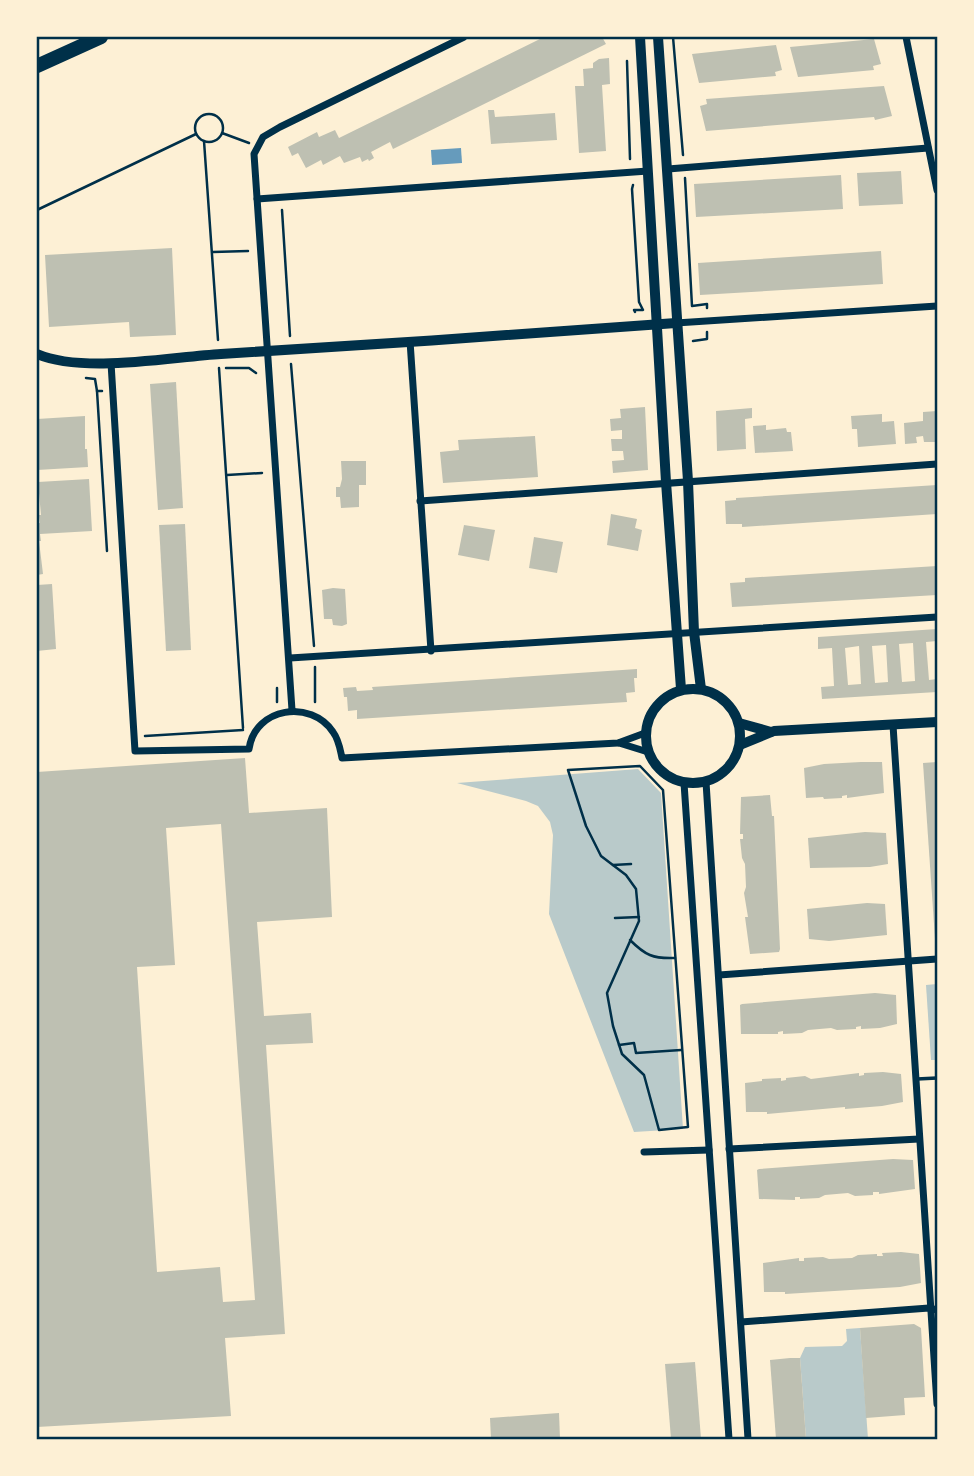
<svg xmlns="http://www.w3.org/2000/svg" width="974" height="1476" viewBox="0 0 974 1476" font-family="'PT Serif',serif">
	<style>
		.green { fill: #b9caca }
		.water { fill: #669bbc }
		.building { fill: #bec0b2; fill-rule: evenodd }
		.lines { fill: none; stroke-linecap: round; stroke-linejoin: round }
		.path { stroke: #003049; stroke-width: 2.5 }
		.service { stroke: #003049; stroke-width: 3.5 }
		.minor { stroke: #003049; stroke-width: 7 }
		.tertiary { stroke: #003049; stroke-width: 10 }
		.motorway { stroke: #003049; stroke-width: 14 }
		.neatline { fill: none; stroke: #003049; stroke-width: 2.5 }
	</style>
	<rect width="100%" height="100%" fill="#fdf0d5"/>
	<g class="green">
		<path d="M638,769L661,793L683,1129L634,1132L549,914L553,835L550,822L538,806L526,801L457,783Z"/>
		<path d="M937,984V1060H931L926,985Z"/>
		<path d="M860,1328L868,1439H806L800,1358L805,1347L842,1346L847,1341L846,1329Z"/>
	</g>
	<path class="water" d="M461,148L462,163L432,165L431,150Z"/>
	<g class="building">
		<path d="M544,37H602L606,44L393,149L390,142L371,152L374,158L369,161L368,159L362,162L360,157L344,163L340,156L323,165L321,160L306,168L298,153L292,156L288,147L317,132L319,137L335,130L339,138Z"/>
		<path d="M874,39L881,64L873,66L874,70L798,77L790,47Z"/>
		<path d="M776,45L782,70L775,72L776,76L699,83L692,54Z"/>
		<path d="M609,58L610,84L602,85L606,151L579,153L575,86H584L583,69L593,68V63L599,59Z"/>
		<path d="M884,86L892,116L875,120L874,117L706,131L700,106L707,104L706,99Z"/>
		<path d="M488,110H494L495,117L555,113L557,140L491,144Z"/>
		<path d="M901,171L903,204L859,206L857,173Z"/>
		<path d="M841,175L843,209L696,217L694,184Z"/>
		<path d="M172,248L176,335L130,337L129,322L49,327L45,255Z"/>
		<path d="M881,251L883,284L700,295L698,263Z"/>
		<path d="M176,382L183,508L158,510L150,384Z"/>
		<path d="M645,407L648,470L613,473L612,461L624,460L623,451H612L611,439H622V430L611,431L610,419L621,418L620,409Z"/>
		<path d="M752,408V418L745,419L746,449L717,451L716,411Z"/>
		<path d="M937,411V442H924L923,436L916,437L917,443L905,444L904,423L923,421V412Z"/>
		<path d="M882,414V422L894,421L896,444L858,447L857,429H852L851,416Z"/>
		<path d="M85,416V449H87L88,467L37,470V419Z"/>
		<path d="M766,425V430L786,428L787,432H791L793,451L755,453L753,426Z"/>
		<path d="M535,436L538,477L443,483L440,452L459,450L458,440Z"/>
		<path d="M341,461H366V485H359V507L341,508L340,497H336V487H340L342,479Z"/>
		<path d="M89,479L92,531L40,534L41,541H39L43,574L37,575V523H40L39,515H41L38,482Z"/>
		<path d="M937,485V514L742,527V524H726L725,501L736,500V498Z"/>
		<path d="M611,514L637,519L635,528L642,530L638,551L607,545Z"/>
		<path d="M185,524L191,650L166,651L159,525Z"/>
		<path d="M464,525L495,530L489,561L458,555Z"/>
		<path d="M534,537L563,542L557,573L529,568Z"/>
		<path d="M937,566V595L732,607L730,583L745,582V578Z"/>
		<path d="M52,584L56,649L37,651V585Z"/>
		<path d="M333,588L345,589L347,624L342,626L333,625L332,619H324L322,590Z"/>
		<path d="M937,629V641L926,642L929,680L937,679V692L822,699L821,687L834,686L832,648L818,649V637ZM913,643L915,681L902,682L899,644ZM886,645L888,682L875,683L872,646ZM859,646L861,684L848,685L845,648Z"/>
		<path d="M637,669V678H634L635,692L626,693L627,702L357,719V710L348,711L347,697H344L343,688L356,687L357,691L373,690L372,687Z"/>
		<path d="M245,758L249,813L327,808L332,917L257,922L264,1016L311,1013L313,1043L266,1045L285,1334L225,1338L231,1416L37,1427V772ZM221,824L255,1300L223,1302L220,1267L157,1272L137,967L175,965L166,828Z"/>
		<path d="M861,762H882L884,793L847,798V795L842,796V798L824,799L823,797L806,798L804,768L824,764Z"/>
		<path d="M937,762V939H935L923,763Z"/>
		<path d="M770,795L772,816H774L780,949L779,952L750,954L745,917H748L744,893L746,887L745,864L742,858L740,839H743V834H740L741,797Z"/>
		<path d="M865,832L886,833L888,864L870,867L810,868L808,838Z"/>
		<path d="M867,903L885,904L887,935L829,941L809,939L807,909Z"/>
		<path d="M875,993L896,995L897,1024L880,1028L861,1029V1026L856,1027V1029L837,1030L831,1028L808,1030L802,1033L783,1034V1031L778,1032V1034H741L740,1005L742,1004Z"/>
		<path d="M883,1072L901,1074L903,1102L882,1106L845,1109V1107L767,1114V1112H746L745,1083L762,1081V1079L781,1078V1081L786,1080V1078L805,1076L811,1079L859,1073V1076L864,1075V1073Z"/>
		<path d="M893,1159L913,1160L915,1189L879,1194V1192H873V1195L855,1196L848,1193L825,1195L819,1198L800,1199V1197H795V1200L759,1199L757,1170L759,1169Z"/>
		<path d="M901,1252L919,1254L921,1283L900,1287L785,1294V1292H764L763,1263L799,1258V1261H804V1258L823,1257L829,1259L852,1258L858,1255L877,1254V1256H883L882,1253Z"/>
		<path d="M914,1324L921,1328L925,1397L904,1398L905,1415L866,1418L860,1328Z"/>
		<path d="M790,1358H800L806,1439H776L770,1360Z"/>
		<path d="M695,1362L701,1439H671L665,1364Z"/>
		<path d="M559,1413L560,1439H491L490,1418Z"/>
	</g>
	<g class="lines">
		<g class="path">
			<path d="M673,37L683,155"/>
			<path d="M627,61L630,159"/>
			<circle cx="209" cy="128" r="14"/>
			<path d="M222,133L249,143"/>
			<path d="M204,141L218,340"/>
			<path d="M685,178L692,306L707,304V308"/>
			<path d="M633,185L632,189L639,302L643,310H634L635,312"/>
			<path d="M37,210L196,134"/>
			<path d="M282,210L290,336"/>
			<path d="M213,252L248,251"/>
			<path d="M693,341L707,339V332"/>
			<path d="M291,364L314,646"/>
			<path d="M219,368L243,728"/>
			<path d="M226,368H249L256,373"/>
			<path d="M86,378L95,379L97,391"/>
			<path d="M102,391H97L107,551"/>
			<path d="M227,475L262,473"/>
			<path d="M315,667V702"/>
			<path d="M277,702V688"/>
			<path d="M145,736L243,730"/>
			<path d="M640,766L663,790L688,1127L659,1130L644,1075L622,1054L613,1026L607,993L639,921L636,889L626,875L601,856L586,826L568,770Z"/>
			<path d="M613,865L631,864"/>
			<path d="M615,918L639,917"/>
			<path d="M630,940C645,955 653,959 675,958"/>
			<path d="M619,1045L634,1043L636,1053L681,1050"/>
		</g>
		<path class="service" d="M917,1079L937,1078"/>
		<g class="minor">
			<path d="M906,37L937,190"/>
			<path d="M668,169L928,148"/>
			<path d="M257,199L648,171"/>
			<path d="M676,323L937,306"/>
			<path d="M410,341L431,651"/>
			<path d="M111,363L135,751L249,749C255,707 311,699 333,732C339,740 340,749 342,758L618,743L645,733"/>
			<path d="M420,501L937,464"/>
			<path d="M290,658L937,617"/>
			<path d="M292,710L254,154L263,137L280,127L464,37"/>
			<path d="M893,725L937,1404"/>
			<path d="M619,743L648,752"/>
			<path d="M706,782L748,1439"/>
			<path d="M684,783L729,1439"/>
			<path d="M719,975L937,959"/>
			<path d="M729,1149L919,1139"/>
			<path d="M644,1152L709,1150"/>
			<path d="M741,1322L929,1308L937,1310"/>
		</g>
		<g class="tertiary">
			<path d="M640,37L666,482L681,689"/>
			<path d="M658,37L688,481L694,632L701,689"/>
			<path d="M37,354C84,374 170,357 221,354C373,345 524,334 676,323"/>
			<circle cx="693" cy="736" r="47"/>
			<path d="M739,723L771,732"/>
			<path d="M740,745L774,731L937,722"/>
		</g>
		<path class="motorway" d="M37,66L101,37"/>
	</g>
	<rect width="974" height="1476" fill="none" stroke="#fdf0d5" stroke-width="77"/>
	<rect x="38" y="38" width="898" height="1400" class="neatline"/>
</svg>
